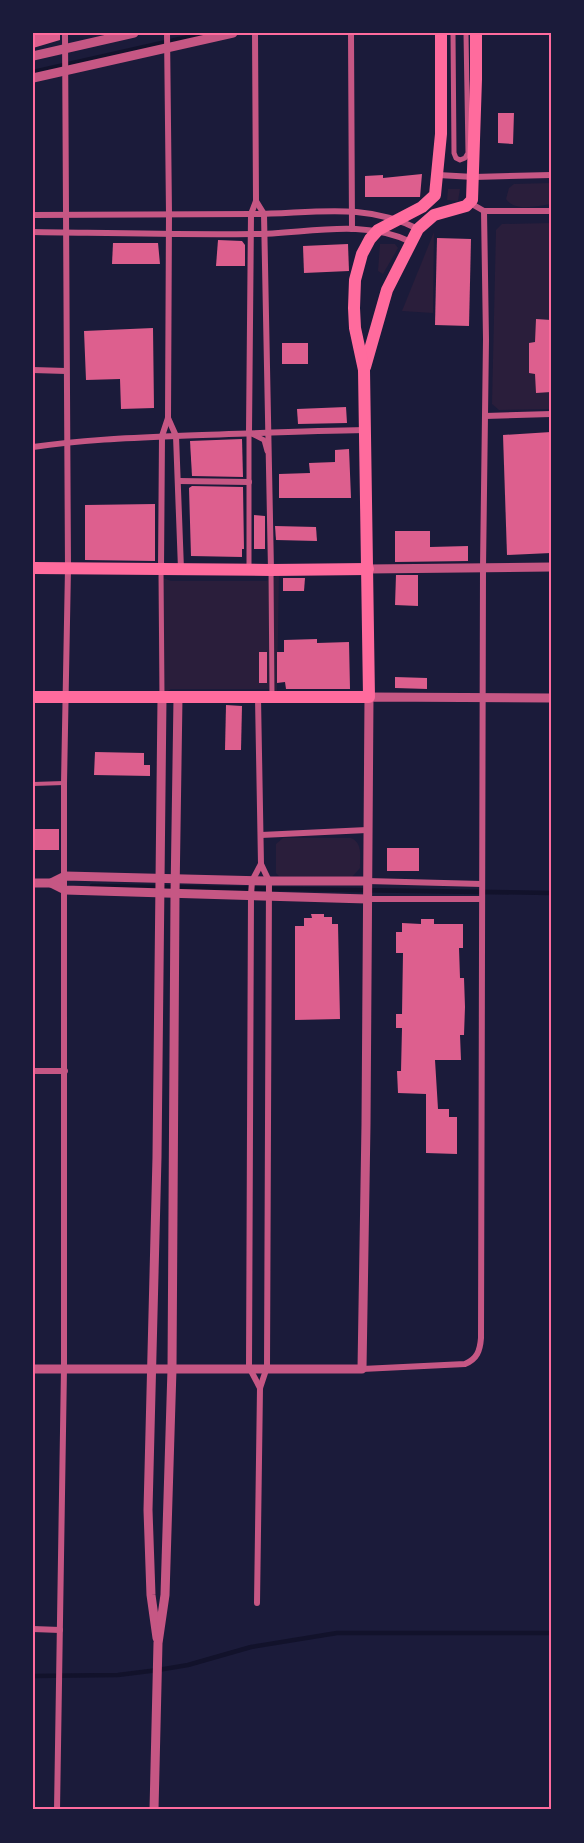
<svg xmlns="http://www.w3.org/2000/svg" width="584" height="1843" viewBox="0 0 584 1843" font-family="Barlow,sans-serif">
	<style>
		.green { fill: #2a1e3b }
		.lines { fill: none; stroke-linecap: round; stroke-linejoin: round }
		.stream { stroke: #12122b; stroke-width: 4.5 }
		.building { fill: #dd5f8e }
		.service { stroke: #c65784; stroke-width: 4 }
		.pedestrian { stroke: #c65784; stroke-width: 5 }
		.minor { stroke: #c65784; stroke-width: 6 }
		.tertiary { stroke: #c65784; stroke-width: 9 }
		.primary { stroke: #ff6b9d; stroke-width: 12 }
		.neatline { fill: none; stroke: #ff6b9d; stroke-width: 2 }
	</style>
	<rect width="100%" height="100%" fill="#1b1b3a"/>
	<g class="green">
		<path d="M551,183V204C537,206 515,212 506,199L509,188L514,184Z"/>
		<path d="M448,189H460L458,201L447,200Z"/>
		<path d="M551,223V409L499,410L492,404L496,230L502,224Z"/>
		<path d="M434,232L433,313L402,311Z"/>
		<path d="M380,244H395L398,248L383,274L378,271Z"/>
		<path d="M279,575L277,694L268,689H171L159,696L158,576L171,581H266Z"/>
		<path d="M283,838H351C363,843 360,857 360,868L352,877L279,876L276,873V844Z"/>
	</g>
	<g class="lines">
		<g class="stream">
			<path d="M33,72L206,33"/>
			<path d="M92,886L551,893"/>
			<path d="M33,1676L118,1675L158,1670L188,1665L251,1647L337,1633H551"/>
		</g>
	</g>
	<g class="building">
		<path d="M33,33H60V40L33,48Z"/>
		<path d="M498,113H514L513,144L498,143Z"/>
		<path d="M422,174L420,197H365V176L383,175V178Z"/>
		<path d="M437,238L471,239L469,326L435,325Z"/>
		<path d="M218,240L242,241L245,245V266H216Z"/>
		<path d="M113,243H158L160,264H112Z"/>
		<path d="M348,244L349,271L304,273L303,246Z"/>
		<path d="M536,319L551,320V392L536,393L535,374L529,373V343L535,342Z"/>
		<path d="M153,328L154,408L121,409L120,379L86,380L84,331Z"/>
		<rect x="282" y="343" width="26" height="21"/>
		<path d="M346,407L347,423L298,424L297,409Z"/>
		<path d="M551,432V553L507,555L503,435Z"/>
		<path d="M242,439L243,477L192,476L190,441Z"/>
		<path d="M349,449L351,498H279V474L310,473L309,463L335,462V450Z"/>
		<path d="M192,486L243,487L244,549H242V557L191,556L189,488Z"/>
		<path d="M155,504V561L85,560V505Z"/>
		<path d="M254,515L265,516V549H254Z"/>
		<path d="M275,526L316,527L317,541L276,540Z"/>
		<path d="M395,531H430V547L468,546V561L395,562Z"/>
		<path d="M396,575H418V606L395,605Z"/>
		<path d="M283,578H305L304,591H283Z"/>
		<path d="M317,639V643L349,642L350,689H286L285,682L277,683V652H284V640Z"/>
		<rect x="259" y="652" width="8" height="31"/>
		<path d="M395,677L427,678V689L395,688Z"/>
		<path d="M226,705L242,706L241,750H225Z"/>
		<path d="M95,752L144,753V765H150V776L94,775Z"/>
		<rect x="33" y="829" width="26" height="21"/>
		<rect x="387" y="848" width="32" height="23"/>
		<path d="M311,914H324V917H332V924H338L340,1019L295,1020V926H304V918H312Z"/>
		<path d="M421,919H434V924H463V948H459L460,978H464L465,1007L464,1035H460L461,1060H435L438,1109H449V1117H457V1154L426,1153V1094L398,1093L397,1071H401L402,1028H396V1014H402L403,953H396V932H402V923L421,924Z"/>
	</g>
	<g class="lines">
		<path class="service" d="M33,784L64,783"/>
		<g class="pedestrian">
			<path d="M453,33L454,153L456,158L460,160L465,158L468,153L466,33"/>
			<path d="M249,432V569"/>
			<path d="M250,433L264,440L267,451"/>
			<path d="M161,569L162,696"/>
			<path d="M271,570L272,696"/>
		</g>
		<g class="minor">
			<path d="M351,33L352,229"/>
			<path d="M438,175L474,177L551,175"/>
			<path d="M256,201L264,214L271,570"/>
			<path d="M470,203L484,211H551"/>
			<path d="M33,215C106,215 179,214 252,214C310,214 364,201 418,229"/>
			<path d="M33,232C106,233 180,235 253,234C305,234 362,218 411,242"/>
			<path d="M33,370L66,371"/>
			<path d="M485,416L551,414"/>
			<path d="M168,418L176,436L181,569"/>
			<path d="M249,432L251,214L256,201L255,33"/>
			<path d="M33,447C80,440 128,438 176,436C239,434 302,431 365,430"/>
			<path d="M179,481L249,482"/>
			<path d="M161,569L162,436L168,418L169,214L167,33"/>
			<path d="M258,698L261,864L252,881L251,895L249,1367L260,1388"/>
			<path d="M261,835L367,830"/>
			<path d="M367,881L482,884"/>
			<path d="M367,899H482"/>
			<path d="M33,1071H65"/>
			<path d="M362,1369L465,1364C477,1359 480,1351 481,1338L483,568L486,339L484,211"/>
			<path d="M257,1603L260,1388L267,1367L269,881L261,864"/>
			<path d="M33,1629L60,1630"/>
			<path d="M57,1810L64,1368V783L68,568L65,33"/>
		</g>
		<g class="tertiary">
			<path d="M33,56L134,33"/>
			<path d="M33,78L233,33"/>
			<path d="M368,569L551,567"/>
			<path d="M33,883H51L65,876L269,881H367"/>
			<path d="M51,883L65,890L367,899"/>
			<path d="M33,1369H362L366,1124L369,697L551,698"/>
			<path d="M157,1638L151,1595L148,1510L157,1157L162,698"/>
			<path d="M154,1810L158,1643L165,1595L172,1369L175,895L178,698"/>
		</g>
		<g class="primary">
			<path d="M365,367L387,290L418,229L434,215L466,206L472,200L476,79V33"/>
			<path d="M33,568L271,570L368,569"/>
			<path d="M33,697H369L364,370L355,328L354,308L355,280L362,254L370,239L378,230L422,207L435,195L441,134V33"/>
		</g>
	</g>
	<rect width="584" height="1843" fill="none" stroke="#1b1b3a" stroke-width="69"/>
	<rect x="34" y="34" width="516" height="1774" class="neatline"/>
</svg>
